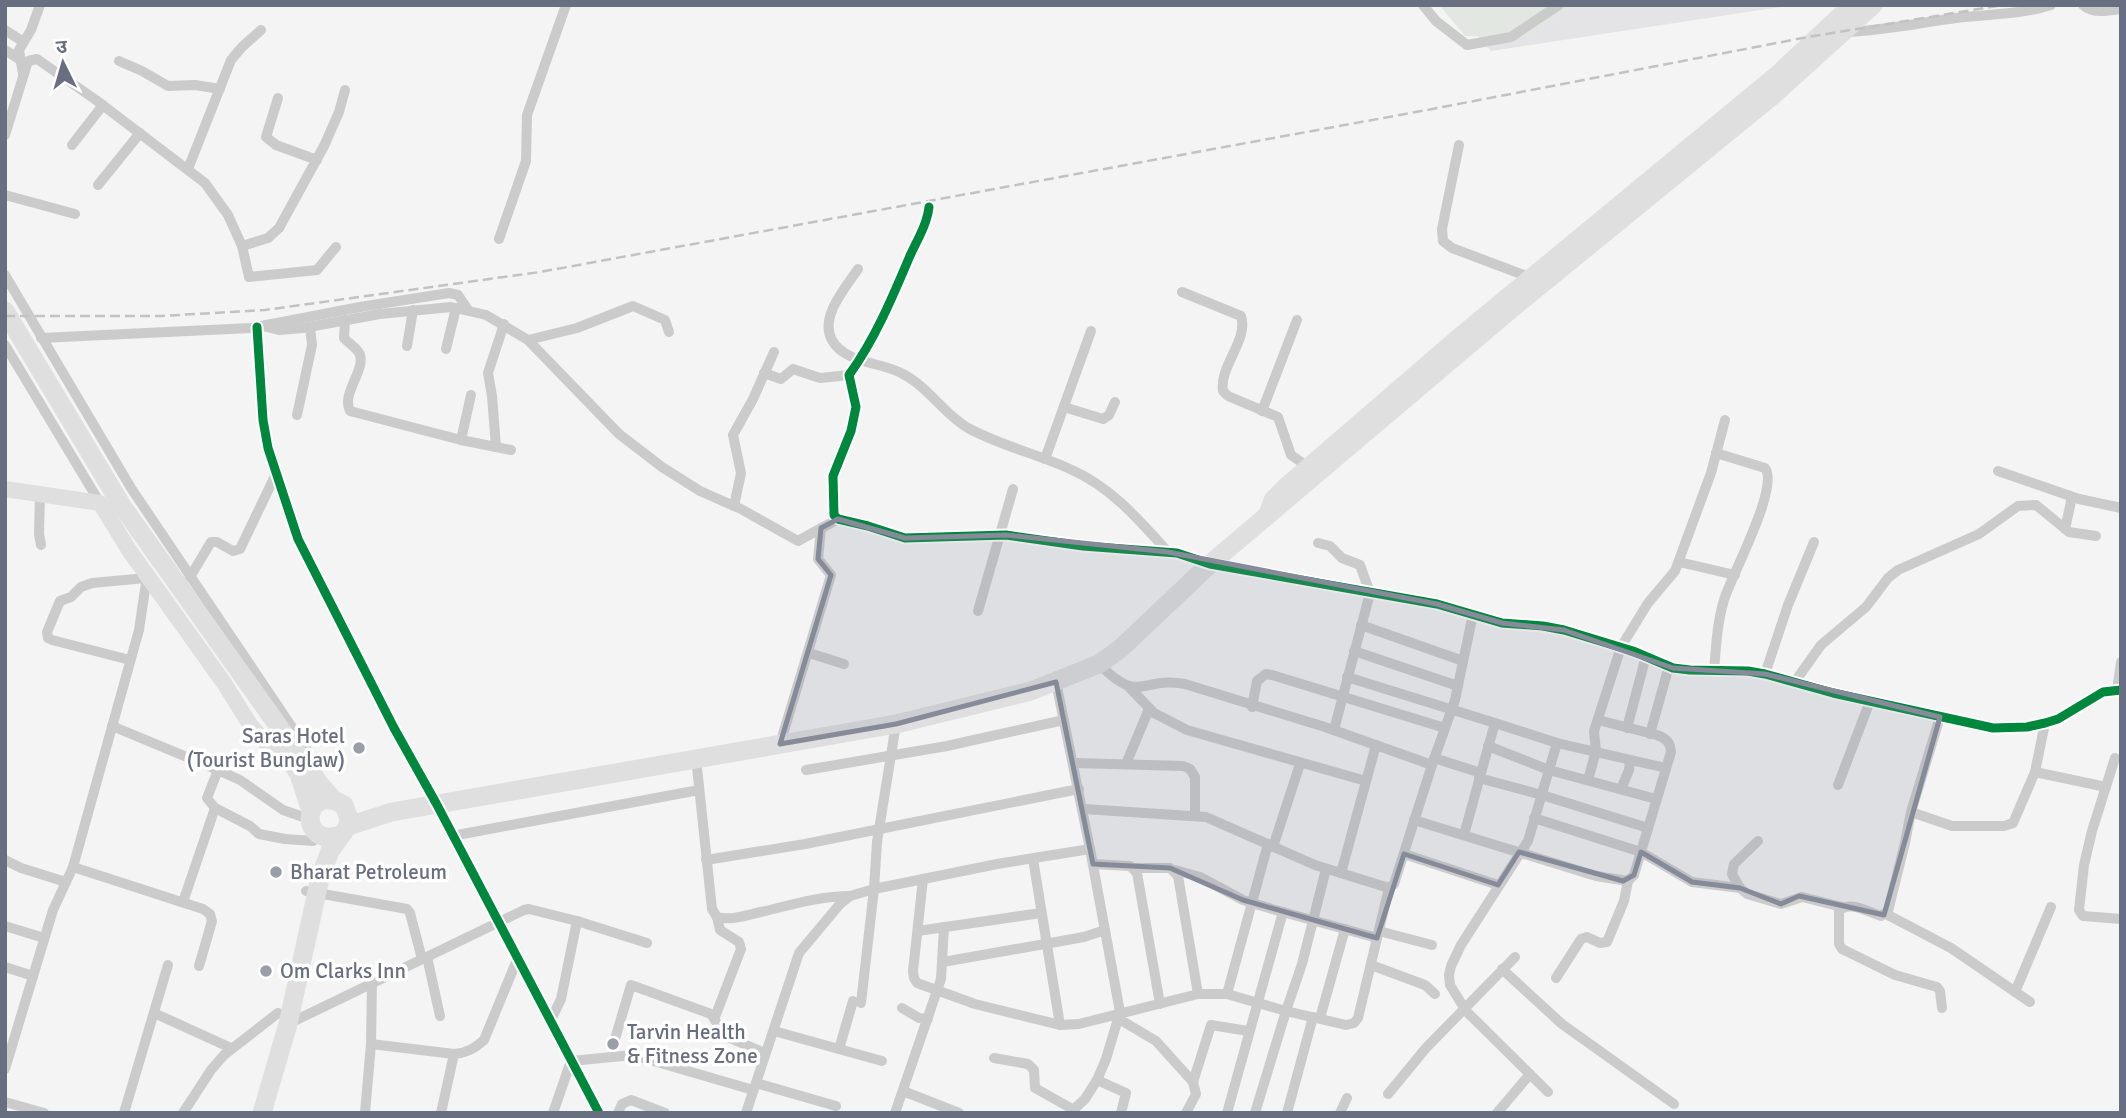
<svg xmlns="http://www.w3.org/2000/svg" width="2126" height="1118" viewBox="0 0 2126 1118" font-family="Signika,'Noto Sans Devanagari',sans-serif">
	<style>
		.built { fill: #e4e4e6 }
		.green { fill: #e3e7e2 }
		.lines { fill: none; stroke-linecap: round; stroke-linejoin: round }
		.street { stroke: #cbcbcc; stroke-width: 10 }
		.secondary { stroke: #dfdfe0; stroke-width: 16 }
		.highway { stroke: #dfdfe0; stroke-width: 19 }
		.rail { stroke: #c1c2c4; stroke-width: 2.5; stroke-dasharray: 10 5; stroke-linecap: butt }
		.cycleway-casing { stroke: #fff; stroke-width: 13 }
		.cycleway { stroke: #00873e; stroke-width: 9 }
		.marked { fill: #858b99; fill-opacity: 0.2; stroke: #858b99; stroke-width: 5; stroke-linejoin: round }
		.poi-dot { fill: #999ea9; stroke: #fff; stroke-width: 2.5 }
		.labels { text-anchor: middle; stroke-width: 7; stroke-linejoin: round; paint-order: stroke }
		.poi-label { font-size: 21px; fill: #686f80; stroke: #fff; text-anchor: start }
	</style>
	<rect width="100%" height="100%" fill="#f4f4f4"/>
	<path class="built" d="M1451,5H1793L1491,51Z"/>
	<path class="green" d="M1439,5H1575L1525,37L1465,36Z"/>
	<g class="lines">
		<g class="street">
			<path d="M1423,5L1436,21L1467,45L1511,37L1559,5"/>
			<path d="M2083,5C2093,14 2108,11 2121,9"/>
			<path d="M5,30L22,41"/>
			<path d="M1844,32C1882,31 1918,23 1956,18C1988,14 2020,15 2051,5"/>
			<path d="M5,50L19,59"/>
			<path d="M119,61L142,71L168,86L195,85L220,89"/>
			<path d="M23,74L19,50L31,30L40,5"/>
			<path d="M278,98L266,137L276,145L317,160"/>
			<path d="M5,135L28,61L37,59L96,100L205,183L228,215L242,246L249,277L317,270L336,247"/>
			<path d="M72,145L103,105"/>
			<path d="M1459,145L1442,229L1443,241L1452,248L1529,277"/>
			<path d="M188,169L231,60L242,47L261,30"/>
			<path d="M98,185L140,133"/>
			<path d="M5,195L75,214"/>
			<path d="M929,207C927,225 916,242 909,258C892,298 875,339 849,375L856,407L851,431L833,476L834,515L838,519L868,526L905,538L1006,535L1083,546L1177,553L1210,564L1437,604L1502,623L1543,626L1564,630L1633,651L1673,668L1690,670L1748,671L1765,674L1833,693L1993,728L2027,727L2045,723L2058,719L2103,692L2121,690"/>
			<path d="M499,239L526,161L527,115L566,5"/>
			<path d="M242,246L268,238L279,228L324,146L339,112L345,90"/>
			<path d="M858,269C846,287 819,317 832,340C845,364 883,362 903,374C928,387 944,414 968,428C1001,446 1038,454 1072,470C1111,487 1140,521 1168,552"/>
			<path d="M5,275L131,488L306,748"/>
			<path d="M1182,292L1241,316C1249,340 1219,366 1223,391L1228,396L1278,417L1291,455L1307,466"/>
			<path d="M345,320L344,338C348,343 358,348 360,355C365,371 341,394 350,411L461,440L511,450"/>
			<path d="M263,326L279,330L303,328L380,314L451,307L486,315L528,340L619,434L662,467L700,491L741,509L798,541L838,519"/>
			<path d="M257,327L263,420L268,448L298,539L394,728L436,803L599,1113"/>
			<path d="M41,338L251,328L360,307L449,293L458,295L468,310"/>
			<path d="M528,340L577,328L633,306L665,320L669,332"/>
			<path d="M5,345L100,503L102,502"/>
			<path d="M407,346L413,310"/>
			<path d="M446,349L456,308"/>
			<path d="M764,373L781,379L793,369L820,378L849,375"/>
			<path d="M1064,407L1103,419L1109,415L1115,402"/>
			<path d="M1262,411L1297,320"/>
			<path d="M297,415L312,345L310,327"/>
			<path d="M461,440L471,395"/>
			<path d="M496,447L492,396L488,373L504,324"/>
			<path d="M1045,459L1091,331"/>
			<path d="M1998,471L2079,499L2121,508"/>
			<path d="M40,494L39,534L41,545"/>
			<path d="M734,506L741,473L733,435L753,399L774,352"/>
			<path d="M2065,529L2072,497"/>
			<path d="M1318,543L1330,546L1342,558L1360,565L1370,593L1334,730"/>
			<path d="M1679,562L1735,575"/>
			<path d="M190,577L211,542H217L233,551L240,549L276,474"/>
			<path d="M978,611L1013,489"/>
			<path d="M1361,625L1463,661"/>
			<path d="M1354,651L1458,686"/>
			<path d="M809,653L844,664"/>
			<path d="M130,660L52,640L48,638L47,632L60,601L71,597L81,587L92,583L146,578"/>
			<path d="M1099,664C1141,706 1140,676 1185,684L1325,727L1432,765L1455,700L1473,614"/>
			<path d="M1714,671C1716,647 1717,623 1724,600C1731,576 1780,487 1765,468L1716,453"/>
			<path d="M1765,674L1788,605L1814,542"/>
			<path d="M1347,677L1495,723"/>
			<path d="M1794,683L1821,645L1866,607L1888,578L1898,570L1979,534L2018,506L2036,505L2069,532L2096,536"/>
			<path d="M1129,687L1154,713L1187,730L1366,781"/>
			<path d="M2117,690L2121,662"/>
			<path d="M1252,707L1257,681L1266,674L1272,675L1445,728"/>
			<path d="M1940,717L1911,812L1905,843L1888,911L1881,916C1868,912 1849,900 1839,911V944L1842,949L1895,975L1937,987L1940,991L1942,1008"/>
			<path d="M112,726L218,770L240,780L283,810L309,819"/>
			<path d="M1627,728L1646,656"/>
			<path d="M1650,734L1669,666"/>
			<path d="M780,744L831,575L818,559L821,528"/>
			<path d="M1488,746L1549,770L1656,799"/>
			<path d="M696,758L712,909L717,917C731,921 747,915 761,912C791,905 820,896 850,896"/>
			<path d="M1434,758L1481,773L1464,835"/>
			<path d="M2115,758L2092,831L2084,865L2079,910L2083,916L2121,919"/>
			<path d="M1074,763L1183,766L1190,769L1195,777V815"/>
			<path d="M1126,764L1149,709"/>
			<path d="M218,770L207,798L215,808L250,826L259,834L285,839L313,841"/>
			<path d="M806,770L947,746L1064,720"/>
			<path d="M2035,772L2106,787"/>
			<path d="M1481,773L1495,723L1557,743L1666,768"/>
			<path d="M1479,778L1542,795L1648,828"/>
			<path d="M1588,780L1596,751L1594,731L1621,647L1648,603L1675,571L1711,473L1725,420"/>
			<path d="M1838,785L1870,701"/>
			<path d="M1621,789L1629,770L1630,760"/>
			<path d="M1084,809L1206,817L1315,865L1389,888L1394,884L1432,765"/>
			<path d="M1911,812L1952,826H2004L2013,823L2035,772L2045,723"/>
			<path d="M1534,818L1641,852L1692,882L1740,888"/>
			<path d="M1414,820L1596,876L1628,881L1634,875L1671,752C1670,742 1667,739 1657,735L1598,720"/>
			<path d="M452,836L699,790"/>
			<path d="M1758,841L1734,864L1732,874L1740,888L1747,894L1781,904L1802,897L1842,907"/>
			<path d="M1273,847L1300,764"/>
			<path d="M1404,854L1498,885"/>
			<path d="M1033,859L1060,1025"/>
			<path d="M5,860L21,868L66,882"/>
			<path d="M706,860L805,844L1079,789"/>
			<path d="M1093,864L1130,866L1137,873L1160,1004"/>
			<path d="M73,867L203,909L210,914L212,921L199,966"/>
			<path d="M1134,868H1170L1178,876L1198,994"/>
			<path d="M1175,870L1200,877L1243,900L1272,909L1377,938"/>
			<path d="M1341,873L1376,745"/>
			<path d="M923,879L913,971L914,978L917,983L975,1004L1060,1025L1079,1024L1198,994H1227L1286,1011L1302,964L1326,869"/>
			<path d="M306,891L407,909L410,913L422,959"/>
			<path d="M183,902L215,808"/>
			<path d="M1886,914L1951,948L2030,1002"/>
			<path d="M5,926L44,938"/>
			<path d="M918,931L1041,913"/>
			<path d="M1379,931L1432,945"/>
			<path d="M427,957L440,1016"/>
			<path d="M943,962L1084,937L1105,930"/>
			<path d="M1371,965L1425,985L1435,994"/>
			<path d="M5,967L33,976"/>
			<path d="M1502,969L1562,1024L1674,1104"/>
			<path d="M1556,978L1581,939L1587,937L1600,943L1607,942L1624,901L1628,881"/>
			<path d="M2015,992L2051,907"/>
			<path d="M1227,994L1268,844"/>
			<path d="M861,1003L874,889L997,864L1090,849L1056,682"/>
			<path d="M902,1008L919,1018L928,1019"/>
			<path d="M154,1013L231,1048"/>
			<path d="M715,1017L741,949L739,942L720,930L717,917"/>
			<path d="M1320,1018L1345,929"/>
			<path d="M1119,1019L1156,1041L1193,1082L1196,1094L1186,1113"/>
			<path d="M550,1022L561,999L577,921"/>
			<path d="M288,1024L524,910L529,909L577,921L647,943"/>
			<path d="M774,1031L882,1061"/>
			<path d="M615,1039L631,985L711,1014L725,1036L765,1053"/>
			<path d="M371,1044L454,1054C467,1053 475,1048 484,1040L517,960"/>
			<path d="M839,1049L853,1001"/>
			<path d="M994,1058L1028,1064L1034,1070L1035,1088L1074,1110"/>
			<path d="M5,1069L53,910L73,867L139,630L147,576"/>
			<path d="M1097,1080L1126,1093L1121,1113"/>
			<path d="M1193,1082L1211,1025L1248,1031"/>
			<path d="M756,1083L836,1106"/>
			<path d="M903,1091L959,1113"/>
			<path d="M1548,1092L1466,1011L1450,985L1449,975L1451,966L1461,945L1528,841L1557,743"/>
			<path d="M1388,1094L1426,1048L1515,957"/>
			<path d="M5,1102L44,1113"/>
			<path d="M124,1113L168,965"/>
			<path d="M183,1113L211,1070L224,1055L278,1013"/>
			<path d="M365,1113L371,1044L372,982"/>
			<path d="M441,1113L454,1054"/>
			<path d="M553,1113L571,1061L633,1055L753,1090"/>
			<path d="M618,1113L622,1104L631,1100L665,1113"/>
			<path d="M746,1113L799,953L840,904L850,896L874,889L877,842L896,724"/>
			<path d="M895,1113L941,979L944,927"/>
			<path d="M1070,1113L1085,1099L1097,1080L1106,1059L1120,1012L1090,849"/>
			<path d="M1227,1113L1283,912"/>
			<path d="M1255,1113L1286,1011L1346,1025L1354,1023L1358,1018L1389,888"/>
			<path d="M1287,1113L1313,1017"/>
			<path d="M1340,1113L1347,1098"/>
			<path d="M1497,1113L1530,1074"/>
		</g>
		<g class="secondary">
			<path d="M5,489L100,503L129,550L224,683L251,726L272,750L290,759"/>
			<path d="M1265,518L1272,499L1287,484L1455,339L1775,75L1850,5"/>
		</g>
		<g class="highway">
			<path d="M5,311L122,506L321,786L333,799"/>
			<path d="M290,760L299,774L311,811"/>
			<path d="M348,826L392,812L896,724L1031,691L1099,664L1120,649L1210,564L1510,310L1771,97L1873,5"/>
			<path d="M262,1113L288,1024L320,878L330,851L348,826L349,819L344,805C301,781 298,850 341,835"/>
		</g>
		<path class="rail" d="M5,316H161L265,310L540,272L1427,110L1808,37L2003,5"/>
		<g class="cycleway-casing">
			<g id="cycleway">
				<path d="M929,207C927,225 916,242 909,258C892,298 875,339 849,375L856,407L851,431L833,476L834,515L838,519L868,526L905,538L1006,535L1083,546L1177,553L1210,564L1437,604L1502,623L1543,626L1564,630L1633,651L1673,668L1690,670L1748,671L1765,674L1833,693L1993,728L2027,727L2045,723L2058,719L2103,692L2121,690"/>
				<path d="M257,327L263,420L268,448L298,539L394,728L436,803L599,1113"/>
			</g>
		</g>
		<use href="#cycleway" class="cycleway"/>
	</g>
	<path class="marked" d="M838,519L905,538L1006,535L1168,552L1437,604L1502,623L1564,630L1673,668L1765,674L1940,717L1884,915L1799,896L1781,904L1740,888L1692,882L1641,852L1634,875L1623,881L1519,852L1498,885L1404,854L1377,938L1243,900L1170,868L1093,864L1056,682L896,724L780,744L831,575L818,559L821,528Z"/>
	<g class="poi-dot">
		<circle cx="359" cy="748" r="7"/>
		<circle cx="276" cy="872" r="7"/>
		<circle cx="266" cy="971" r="7"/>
		<circle cx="613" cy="1044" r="7"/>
	</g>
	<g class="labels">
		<g class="poi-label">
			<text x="345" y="743" text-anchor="end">Saras Hotel<tspan x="345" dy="24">(Tourist Bunglaw)</tspan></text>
			<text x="290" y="879">Bharat Petroleum</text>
			<text x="280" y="978">Om Clarks Inn</text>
			<text x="627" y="1039">Tarvin Health<tspan x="627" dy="24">&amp; Fitness Zone</tspan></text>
		</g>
	</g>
	<rect width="2126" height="1118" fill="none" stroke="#686f80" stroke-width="14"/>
	<g transform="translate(63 63) rotate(355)" stroke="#ffffff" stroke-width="5" paint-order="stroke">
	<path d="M0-5L12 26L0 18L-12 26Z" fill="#686f80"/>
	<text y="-10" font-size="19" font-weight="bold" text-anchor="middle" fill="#686f80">उ</text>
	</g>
</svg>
